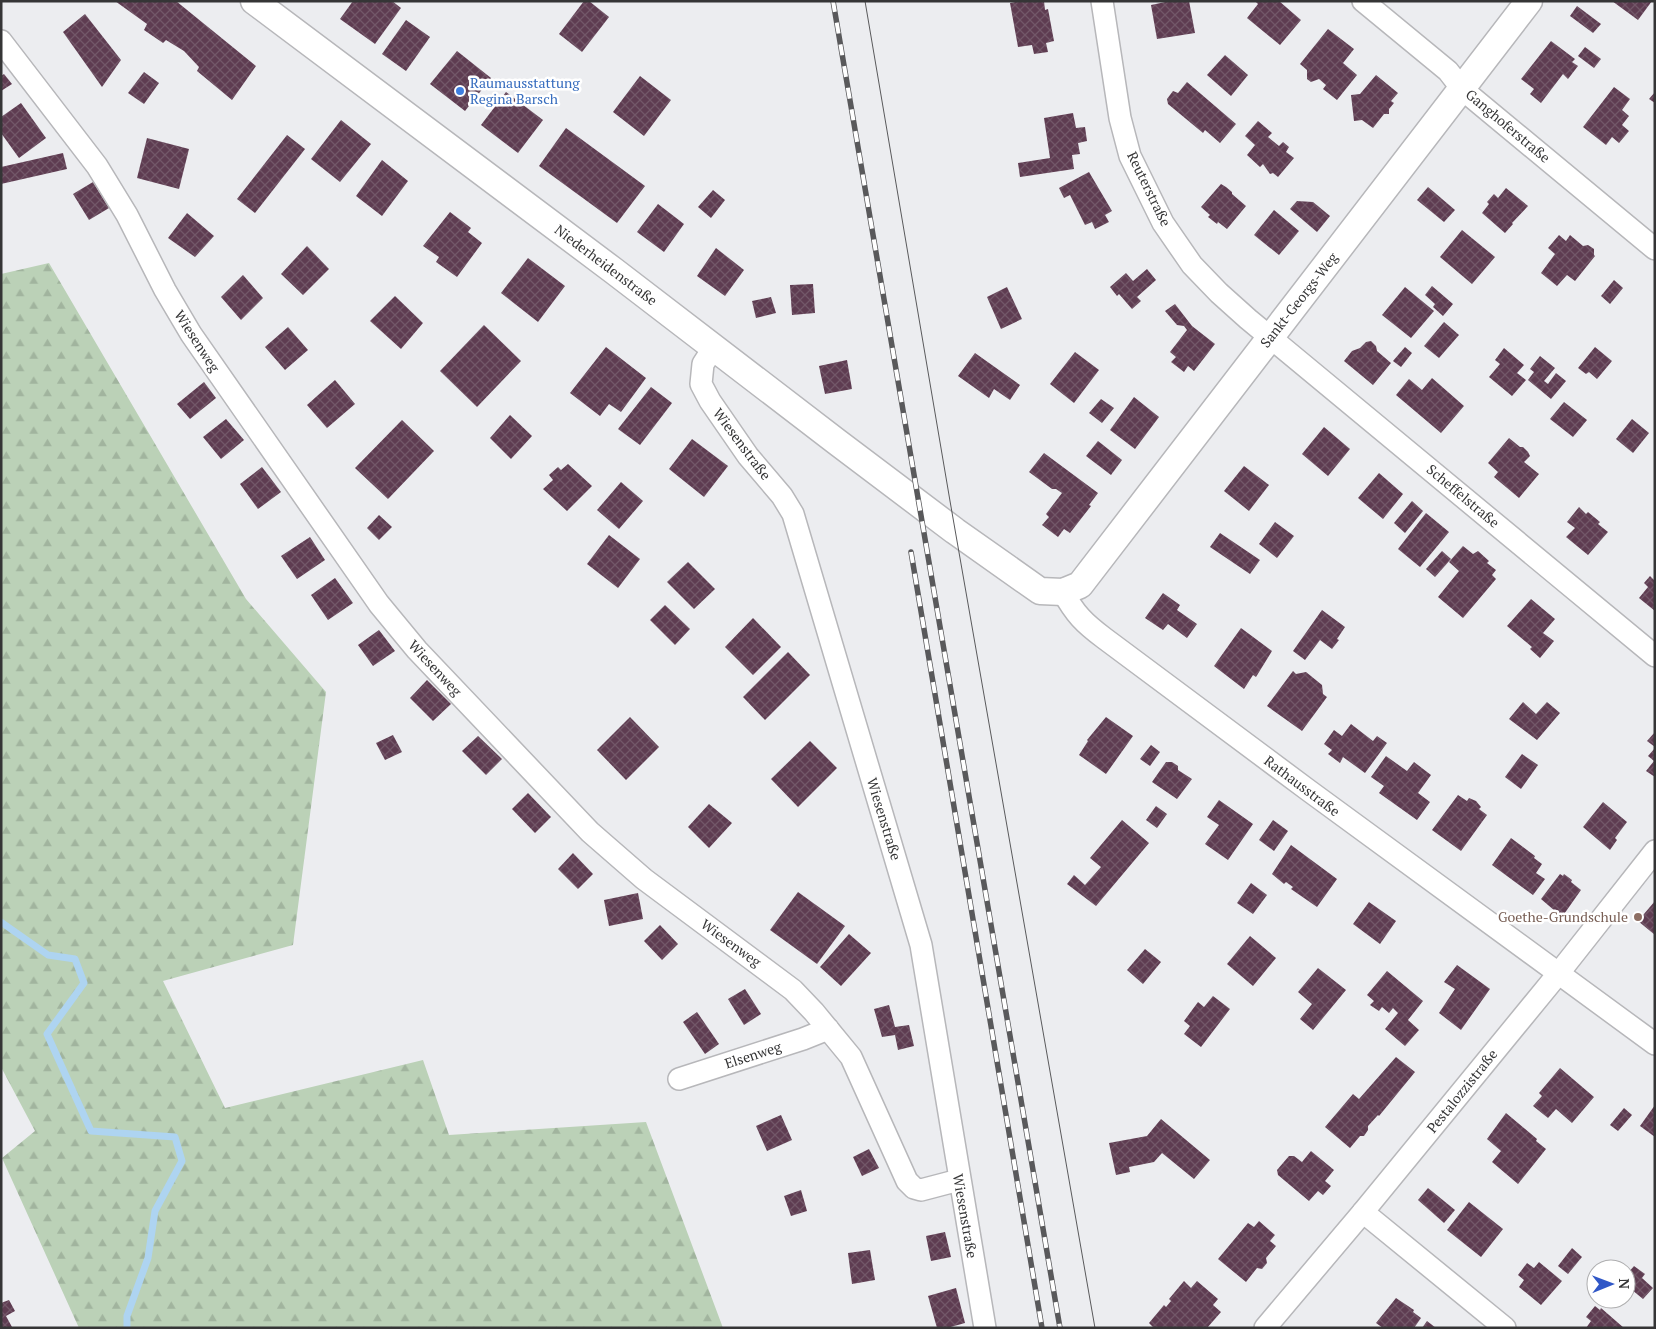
<svg xmlns="http://www.w3.org/2000/svg" width="1656" height="1329" viewBox="0 0 1656 1329" font-family="'PT Serif',serif">
	<style>
		.forest { fill: url(#forest-firs) }
		.lines { fill: none; stroke-linecap: round; stroke-linejoin: round }
		.stream { stroke: #aed4f1; stroke-width: 7 }
		.building { fill: url(#building-cross-hatch) }
		.minor-casing { stroke: #b7b7ba; stroke-width: 24 }
		.tertiary-casing { stroke: #b7b7ba; stroke-width: 29 }
		.minor { stroke: #fff; stroke-width: 21 }
		.tertiary { stroke: #fff; stroke-width: 26 }
		.tram { stroke: #59595b; stroke-width: 1 }
		.rail-casing { stroke: #59595b; stroke-width: 5.5 }
		.rail { stroke: #fff; stroke-width: 4; stroke-dasharray: 11; stroke-linecap: butt }
		.shop-dot { fill: #3f7fe0; stroke: #fff; stroke-width: 2 }
		.education-dot { fill: #8d6e63; stroke: #fff; stroke-width: 2 }
		.labels { text-anchor: middle; stroke-width: 5; stroke-linejoin: round; paint-order: stroke }
		.shop-label { font-size: 14px; fill: #366cbe; stroke: #fff; text-anchor: start }
		.street-label { font-size: 14px; fill: #353536; stroke: #fff }
		.education-label { font-size: 14px; fill: #785e54; stroke: #fff; text-anchor: end }
	</style>
	<defs>
		<pattern id="forest-firs" width="22" height="20" patternUnits="userSpaceOnUse" patternTransform="scale(1.25)"><rect width="22" height="20" fill="#bbd1b7"/><path d="M5 1l3.5 6h-7zM16 11l3.5 6h-7z" fill="#a1b49e"/></pattern>
		<pattern id="building-cross-hatch" width="8" height="8" patternUnits="userSpaceOnUse" patternTransform="scale(1.25)"><rect width="8" height="8" fill="#5e3c51"/><path d="M0 0l8 8M0 8l8-8" fill="none" stroke="#725768"/></pattern>
	</defs>
	<rect width="100%" height="100%" fill="#ecedf0"/>
	<path class="forest" d="M49,263L246,599L326,692L293,945L163,981L225,1108L423,1060L449,1135L646,1122L723,1328H79L2,1158L35,1131L1,1067V274Z"/>
	<g class="lines">
		<path class="stream" d="M1,922L48,955L75,959L84,983L47,1034L91,1131L175,1137L182,1161L155,1211L148,1258L127,1316V1328"/>
	</g>
	<g class="building">
		<path d="M115,1H176L256,66L232,100L197,71L199,67L184,51L166,40L163,43L144,30L147,24Z"/>
		<path d="M353,1H392L401,8L375,44L340,19Z"/>
		<path d="M584,1H589L609,17L582,52L559,34Z"/>
		<path d="M1020,1H1044L1045,10L1048,9L1054,41L1046,43L1048,52L1034,54L1032,45L1018,47L1010,3Z"/>
		<path d="M1170,1H1189L1195,33L1157,39L1151,5Z"/>
		<path d="M1255,1H1279L1301,20L1280,45L1247,18L1258,4Z"/>
		<path d="M1612,1H1652L1638,20Z"/>
		<path d="M1577,6L1601,24L1593,33L1570,16Z"/>
		<path d="M85,14L121,60L102,87L63,32Z"/>
		<path d="M406,20L430,37L406,71L382,54Z"/>
		<path d="M1328,29L1354,49L1343,63L1357,75L1337,100L1323,89L1326,85L1319,79L1311,82L1307,79V70L1300,64Z"/>
		<path d="M1551,41L1575,59L1572,62L1578,66L1568,79L1563,74L1541,103L1530,94L1534,89L1521,79Z"/>
		<path d="M1585,47L1601,59L1594,68L1578,56Z"/>
		<path d="M457,51L491,78L465,111L430,84Z"/>
		<path d="M1225,55L1248,75L1231,96L1207,75Z"/>
		<path d="M144,72L159,83L144,104L128,93Z"/>
		<path d="M4,74L12,84L1,91V76Z"/>
		<path d="M1376,75L1398,93L1391,101L1394,103L1389,109V114H1384L1373,128L1362,120L1354,121L1351,95L1360,94Z"/>
		<path d="M640,76L671,100L644,136L613,112Z"/>
		<path d="M1187,82L1236,124L1220,143L1205,130L1203,133L1168,104L1167,99L1173,91L1178,93Z"/>
		<path d="M1614,87L1630,99L1622,110L1629,116L1622,125L1629,131L1619,143L1612,137L1606,145L1583,127Z"/>
		<path d="M506,92L543,120L518,153L481,125Z"/>
		<path d="M1655,92V103L1649,99Z"/>
		<path d="M21,103L46,138L19,158L1,133V117Z"/>
		<path d="M1073,113L1076,128L1085,127L1087,141L1078,143L1080,154L1072,155L1074,169L1020,177L1018,163L1050,158L1044,118Z"/>
		<path d="M341,120L371,144L340,182L311,159Z"/>
		<path d="M1258,121L1272,133L1268,137L1279,146L1283,142L1289,147L1286,152L1294,158L1278,177L1273,173L1270,174L1263,164L1260,167L1247,155L1255,145L1245,136Z"/>
		<path d="M566,128L645,186L617,223L539,166Z"/>
		<path d="M287,135L305,149L255,213L237,199Z"/>
		<path d="M147,138L189,149L179,189L137,178Z"/>
		<path d="M63,153L67,169L1,184V167Z"/>
		<path d="M382,160L408,181L382,216L356,196Z"/>
		<path d="M1089,172L1112,211L1105,215L1109,222L1095,229L1092,222L1085,225L1070,195L1064,198L1059,188Z"/>
		<path d="M93,182L109,208L89,220L73,194Z"/>
		<path d="M1221,184L1226,187L1232,192V194L1246,206L1227,229L1218,222L1217,224L1208,217L1210,215L1201,207Z"/>
		<path d="M1428,187L1455,210L1444,222L1417,200Z"/>
		<path d="M1506,188L1528,206L1512,223L1513,224L1505,233L1482,213L1489,204L1487,202L1494,194L1498,198Z"/>
		<path d="M713,190L725,200L711,218L698,207Z"/>
		<path d="M1297,201L1313,202L1330,216L1317,232L1290,209Z"/>
		<path d="M658,204L684,224L664,252L637,232Z"/>
		<path d="M1274,210L1299,231L1279,255L1254,235Z"/>
		<path d="M450,212L471,228L468,232L482,243L457,277L436,262L439,257L423,246Z"/>
		<path d="M187,213L214,236L195,257L168,238Z"/>
		<path d="M1462,230L1495,257L1472,284L1440,257Z"/>
		<path d="M1559,235L1566,241L1570,235L1583,246L1588,245L1594,249V255L1595,256L1575,281L1567,275L1557,286L1541,273L1555,254L1548,248Z"/>
		<path d="M307,246L329,269L303,295L281,274Z"/>
		<path d="M716,248L744,270L725,296L697,276Z"/>
		<path d="M528,258L565,286L538,322L501,293Z"/>
		<path d="M1147,269L1156,280L1137,297L1141,301L1132,309L1119,294L1117,296L1110,287L1126,273L1133,281Z"/>
		<path d="M243,275L263,298L241,320L221,297Z"/>
		<path d="M1614,280L1623,288L1610,304L1601,296Z"/>
		<path d="M813,284L815,313L792,315L790,285Z"/>
		<path d="M1432,286L1453,304L1443,316L1433,307L1435,304L1425,295Z"/>
		<path d="M1007,287L1022,319L1001,329L987,297Z"/>
		<path d="M1405,287L1434,311L1411,338L1382,315Z"/>
		<path d="M395,296L423,323L401,349L370,321Z"/>
		<path d="M771,297L776,313L756,318L752,301Z"/>
		<path d="M1175,304L1192,326L1215,344L1194,371L1188,366L1184,372L1171,362L1176,357L1170,352L1187,330L1184,326L1177,325L1165,311Z"/>
		<path d="M1444,322L1459,335L1439,358L1424,346Z"/>
		<path d="M484,325L521,361L477,407L440,371Z"/>
		<path d="M288,327L308,350L285,370L265,347Z"/>
		<path d="M1371,341L1376,346L1377,351L1391,363L1373,385L1344,361L1352,351L1360,348L1366,342Z"/>
		<path d="M606,347L646,378L621,412L609,404L600,416L570,393Z"/>
		<path d="M1405,347L1412,353L1401,367L1393,361Z"/>
		<path d="M1595,347L1612,361L1597,379L1589,372L1586,374L1578,368Z"/>
		<path d="M1504,348L1524,365L1517,373L1526,380L1512,396L1489,377L1500,364L1495,360Z"/>
		<path d="M1075,352L1099,370L1074,403L1050,384Z"/>
		<path d="M975,353L1020,385L1010,400L994,389L989,398L958,376Z"/>
		<path d="M1540,356L1555,368L1544,381L1548,384L1556,373L1566,381L1551,399L1528,380L1534,372L1530,369Z"/>
		<path d="M847,360L852,389L825,394L819,366Z"/>
		<path d="M1432,378L1464,406L1441,433L1396,395L1409,379L1422,390Z"/>
		<path d="M335,380L355,404L327,428L307,405Z"/>
		<path d="M204,382L216,398L190,419L177,404Z"/>
		<path d="M651,387L672,403L640,445L618,429Z"/>
		<path d="M1134,397L1159,417L1135,449L1110,430Z"/>
		<path d="M1101,399L1114,408L1102,423L1089,413Z"/>
		<path d="M1564,402L1587,420L1573,437L1550,419Z"/>
		<path d="M510,415L532,436L511,459L490,438Z"/>
		<path d="M226,419L244,440L221,459L203,437Z"/>
		<path d="M1632,419L1649,433L1633,453L1616,439Z"/>
		<path d="M402,420L434,451L388,499L355,468Z"/>
		<path d="M1324,427L1350,449L1328,476L1302,454Z"/>
		<path d="M1509,438L1520,447H1523L1528,452L1530,456L1524,462L1539,474L1519,498L1494,477L1498,472L1488,463Z"/>
		<path d="M692,439L728,466L704,497L669,469Z"/>
		<path d="M1098,441L1122,460L1111,475L1086,456Z"/>
		<path d="M1044,453L1098,493L1089,505L1091,506L1070,533L1064,529L1058,537L1042,525L1049,517L1046,514L1062,493L1056,489H1052L1029,472Z"/>
		<path d="M568,464L592,486L567,511L543,489L553,480L549,475L558,467L561,470Z"/>
		<path d="M1244,466L1269,485L1249,511L1224,491Z"/>
		<path d="M262,467L281,492L258,509L240,484Z"/>
		<path d="M1379,473L1403,494L1383,519L1358,498Z"/>
		<path d="M621,482L643,501L619,529L597,510Z"/>
		<path d="M1412,501L1423,511L1405,533L1394,523Z"/>
		<path d="M1579,507L1586,514L1588,512L1600,522L1598,524L1608,532L1588,555L1566,537L1575,528L1567,522Z"/>
		<path d="M1426,513L1449,532L1420,567L1398,549Z"/>
		<path d="M379,515L392,527L379,540L367,528Z"/>
		<path d="M1275,522L1294,536L1277,558L1259,544Z"/>
		<path d="M1220,533L1260,560L1250,574L1210,547Z"/>
		<path d="M609,535L640,559L618,588L587,564Z"/>
		<path d="M310,537L325,560L297,579L281,556Z"/>
		<path d="M1463,546L1473,554L1478,551L1489,561L1487,563L1496,570L1492,575L1496,579L1463,618L1438,597L1459,571L1449,562Z"/>
		<path d="M1442,551L1451,559L1435,577L1426,569Z"/>
		<path d="M688,562L715,589L694,609L667,582Z"/>
		<path d="M1650,576L1655,581V611L1639,598L1648,587L1644,583Z"/>
		<path d="M335,578L353,603L328,620L311,595Z"/>
		<path d="M1163,593L1180,605L1177,610L1197,624L1187,638L1168,624L1163,630L1145,618Z"/>
		<path d="M1531,599L1555,619L1543,633L1554,641L1540,658L1530,649L1532,647L1507,626Z"/>
		<path d="M665,605L690,629L675,645L650,620Z"/>
		<path d="M1322,610L1345,627L1337,639L1339,640L1332,649L1320,640L1305,660L1293,651Z"/>
		<path d="M753,618L781,647L753,675L725,647Z"/>
		<path d="M1241,628L1272,651L1256,677L1253,675L1244,689L1214,666Z"/>
		<path d="M379,630L395,651L373,666L358,645Z"/>
		<path d="M788,652L810,675L765,720L743,697Z"/>
		<path d="M1293,671L1296,674L1306,672L1322,685L1323,694L1327,697L1302,731L1267,706Z"/>
		<path d="M427,680L451,704L433,721L410,698Z"/>
		<path d="M1523,702L1536,714L1547,702L1560,713L1537,740L1509,719Z"/>
		<path d="M630,717L659,747L626,780L597,750Z"/>
		<path d="M1106,717L1133,736L1106,774L1079,755L1088,741L1087,740Z"/>
		<path d="M1351,724L1373,741L1377,736L1387,743L1365,773L1343,757L1340,763L1328,754L1332,750L1324,744L1334,730L1342,736Z"/>
		<path d="M1655,732V747L1647,741Z"/>
		<path d="M393,735L402,752L385,760L376,743Z"/>
		<path d="M478,736L502,759L486,775L462,751Z"/>
		<path d="M810,741L837,768L798,807L771,779Z"/>
		<path d="M1151,745L1160,752L1150,766L1140,759Z"/>
		<path d="M1655,748V777L1646,771L1654,761L1648,756Z"/>
		<path d="M1522,754L1538,765L1521,789L1505,777Z"/>
		<path d="M1386,756L1407,771L1414,762L1431,775L1418,793L1430,802L1417,820L1379,793L1384,786L1371,777Z"/>
		<path d="M1166,762H1172L1178,766V770L1192,779L1177,799L1152,782Z"/>
		<path d="M528,793L551,817L535,833L512,809Z"/>
		<path d="M1458,795L1467,801L1469,798L1476,801L1481,807L1479,809L1487,815L1461,851L1432,830Z"/>
		<path d="M1219,800L1253,824L1228,860L1205,844L1219,825L1207,817Z"/>
		<path d="M1603,802L1627,822L1615,838L1617,840L1610,850L1583,827Z"/>
		<path d="M709,804L732,823L709,848L688,827Z"/>
		<path d="M1156,806L1167,814L1157,828L1146,820Z"/>
		<path d="M1122,820L1149,843L1096,906L1067,884L1074,875L1085,885L1101,867L1090,858Z"/>
		<path d="M1273,820L1288,831L1274,851L1259,840Z"/>
		<path d="M1511,838L1535,856L1534,858L1542,864L1536,873L1545,879L1533,895L1492,865Z"/>
		<path d="M1291,845L1337,879L1317,907L1291,889L1293,887L1286,882L1284,884L1272,874Z"/>
		<path d="M573,853L593,874L578,889L558,869Z"/>
		<path d="M1560,874L1563,876L1564,874L1572,880L1571,882L1581,890L1562,917L1541,899Z"/>
		<path d="M1251,883L1267,895L1253,914L1237,903Z"/>
		<path d="M798,892L845,926L817,964L770,930Z"/>
		<path d="M638,893L643,919L609,926L604,900Z"/>
		<path d="M1655,901V935L1638,921Z"/>
		<path d="M1369,902L1396,921L1380,944L1353,924Z"/>
		<path d="M660,925L678,944L662,960L644,941Z"/>
		<path d="M849,934L871,953L841,986L820,967Z"/>
		<path d="M1250,936L1276,958L1253,986L1227,964Z"/>
		<path d="M1145,949L1161,962L1143,984L1127,970Z"/>
		<path d="M1457,965L1490,989L1461,1030L1439,1013L1455,989L1444,982Z"/>
		<path d="M1318,968L1346,990L1313,1030L1300,1019L1312,1004L1298,992Z"/>
		<path d="M1387,971L1423,1001L1408,1020L1419,1030L1405,1046L1385,1029L1398,1013L1393,1008L1389,1013L1382,1007L1379,1011L1370,1005L1374,1001L1367,995Z"/>
		<path d="M745,989L761,1014L744,1025L728,999Z"/>
		<path d="M1213,996L1230,1009L1201,1047L1184,1034L1190,1026L1184,1021L1198,1002L1204,1007Z"/>
		<path d="M889,1005L895,1027L909,1025L914,1046L898,1050L895,1035L882,1037L874,1009Z"/>
		<path d="M697,1012L719,1044L705,1054L683,1022Z"/>
		<path d="M1396,1057L1415,1072L1379,1116L1378,1115L1368,1126V1130L1364,1136H1360L1350,1148L1325,1127L1353,1094L1359,1099Z"/>
		<path d="M1560,1068L1594,1097L1572,1123L1556,1109L1548,1118L1533,1106L1542,1096L1539,1093Z"/>
		<path d="M1655,1105V1137L1640,1126Z"/>
		<path d="M1624,1108L1632,1115L1618,1131L1610,1125Z"/>
		<path d="M1506,1113L1537,1139L1536,1141L1546,1149L1518,1184L1492,1162L1501,1151L1487,1139Z"/>
		<path d="M781,1115L792,1140L767,1151L756,1126Z"/>
		<path d="M1161,1119L1210,1160L1194,1179L1162,1153L1154,1162L1129,1167L1130,1172L1116,1175L1109,1143L1147,1136Z"/>
		<path d="M869,1149L879,1168L862,1176L853,1157Z"/>
		<path d="M1311,1151L1334,1170L1325,1181L1331,1186L1323,1195L1318,1191L1309,1201L1278,1175L1277,1170L1289,1156H1294L1302,1162Z"/>
		<path d="M1428,1188L1455,1210L1444,1223L1418,1200Z"/>
		<path d="M801,1190L807,1211L791,1216L784,1196Z"/>
		<path d="M1469,1202L1503,1229L1481,1257L1447,1230Z"/>
		<path d="M1259,1221L1275,1235L1270,1241L1276,1246L1266,1258L1267,1263L1262,1269L1257,1268L1246,1282L1218,1259L1248,1223L1254,1227Z"/>
		<path d="M945,1232L951,1257L931,1261L926,1236Z"/>
		<path d="M1572,1248L1582,1257L1568,1274L1558,1266Z"/>
		<path d="M870,1250L875,1280L852,1284L848,1253Z"/>
		<path d="M1539,1262L1562,1281L1541,1305L1519,1287L1524,1280L1518,1275L1527,1263L1534,1268Z"/>
		<path d="M1634,1266L1645,1274L1642,1278L1653,1288L1643,1299L1626,1285V1275Z"/>
		<path d="M1184,1281L1191,1288L1197,1281L1218,1299L1213,1305L1221,1312L1207,1328H1154L1149,1323L1164,1305L1166,1307L1171,1301L1169,1299Z"/>
		<path d="M956,1288L965,1323L947,1328H937L928,1296Z"/>
		<path d="M1396,1298L1414,1310L1413,1312L1421,1318L1414,1328H1383L1376,1323Z"/>
		<path d="M9,1300L15,1311L6,1316L12,1327L1,1328V1303Z"/>
		<path d="M1595,1306L1600,1310L1601,1308L1624,1328H1586L1591,1321L1586,1317Z"/>
		<path d="M1427,1321L1436,1328H1422Z"/>
	</g>
	<g class="lines">
		<g class="minor-casing">
			<g id="minor">
				<path d="M1102,1L1120,118L1130,156L1163,223L1192,265L1219,293L1248,319L1655,656"/>
				<path d="M1363,1L1448,71L1462,89L1480,104L1655,249"/>
				<path d="M1,41L97,166L127,215L165,290L191,334L379,604L417,650L590,832L644,879L793,990L814,1012L851,1057L907,1181L914,1188L921,1190L959,1180"/>
				<path d="M714,347L703,364L701,384L710,401L748,456L782,496L793,514L921,945L985,1328"/>
				<path d="M1063,592C1075,614 1084,623 1104,638L1308,790L1655,1044"/>
				<path d="M679,1079L803,1039L828,1029"/>
				<path d="M1363,1212L1505,1328"/>
				<path d="M1265,1328L1363,1212L1558,974L1655,851"/>
			</g>
		</g>
		<g class="tertiary-casing">
			<path id="tertiary" d="M254,1L614,271L837,442L955,531L1040,591L1063,592L1080,585L1529,1"/>
		</g>
		<use href="#minor" class="minor"/>
		<use href="#tertiary" class="tertiary"/>
		<path class="tram" d="M865,1L950,501L1095,1328"/>
		<g class="rail-casing">
			<g id="rail">
				<path d="M833,1L1060,1328"/>
				<path d="M911,552L1042,1328"/>
			</g>
		</g>
		<use href="#rail" class="rail"/>
	</g>
	<circle class="shop-dot" cx="460" cy="91" r="5"/>
	<circle class="education-dot" cx="1638" cy="917" r="5"/>
	<g class="labels">
		<g class="shop-label">
			<text x="470" y="88">Raumausstattung<tspan x="470" dy="16">Regina Barsch</tspan></text>
		</g>
		<g class="street-label">
			<text transform="translate(1508 126) rotate(40)" y="5">Ganghoferstraße</text>
			<text transform="translate(1149 189) rotate(64)" y="5">Reuterstraße</text>
			<text transform="translate(606 265) rotate(37)" y="5">Niederheidenstraße</text>
			<text transform="translate(1299 300) rotate(-52)" y="5">Sankt-Georgs-Weg</text>
			<text transform="translate(197 341) rotate(57)" y="5">Wiesenweg</text>
			<text transform="translate(742 444) rotate(53)" y="5">Wiesenstraße</text>
			<text transform="translate(1463 496) rotate(40)" y="5">Scheffelstraße</text>
			<text transform="translate(435 668) rotate(47)" y="5">Wiesenweg</text>
			<text transform="translate(1302 786) rotate(37)" y="5">Rathausstraße</text>
			<text transform="translate(884 819) rotate(73)" y="5">Wiesenstraße</text>
			<text transform="translate(731 943) rotate(36)" y="5">Wiesenweg</text>
			<text transform="translate(753 1055) rotate(-18)" y="5">Elsenweg</text>
			<text transform="translate(1462 1091) rotate(-51)" y="5">Pestalozzistraße</text>
			<text transform="translate(965 1216) rotate(80)" y="5">Wiesenstraße</text>
		</g>
		<g class="education-label">
			<text x="1628" y="922">Goethe-Grundschule</text>
		</g>
	</g>
	<rect width="1656" height="1329" fill="none" stroke="#353536" stroke-width="5"/>
	<g transform="translate(1611 1284) rotate(89)"><circle r="24" fill="#ffffff" stroke="#aeaeaf"/>
	<path d="M0-4L9 19L0 12L-9 19Z" fill="#3057c7"/>
	<text y="-8" font-size="14" font-weight="bold" text-anchor="middle" fill="#353536">N</text>
	</g>
</svg>
